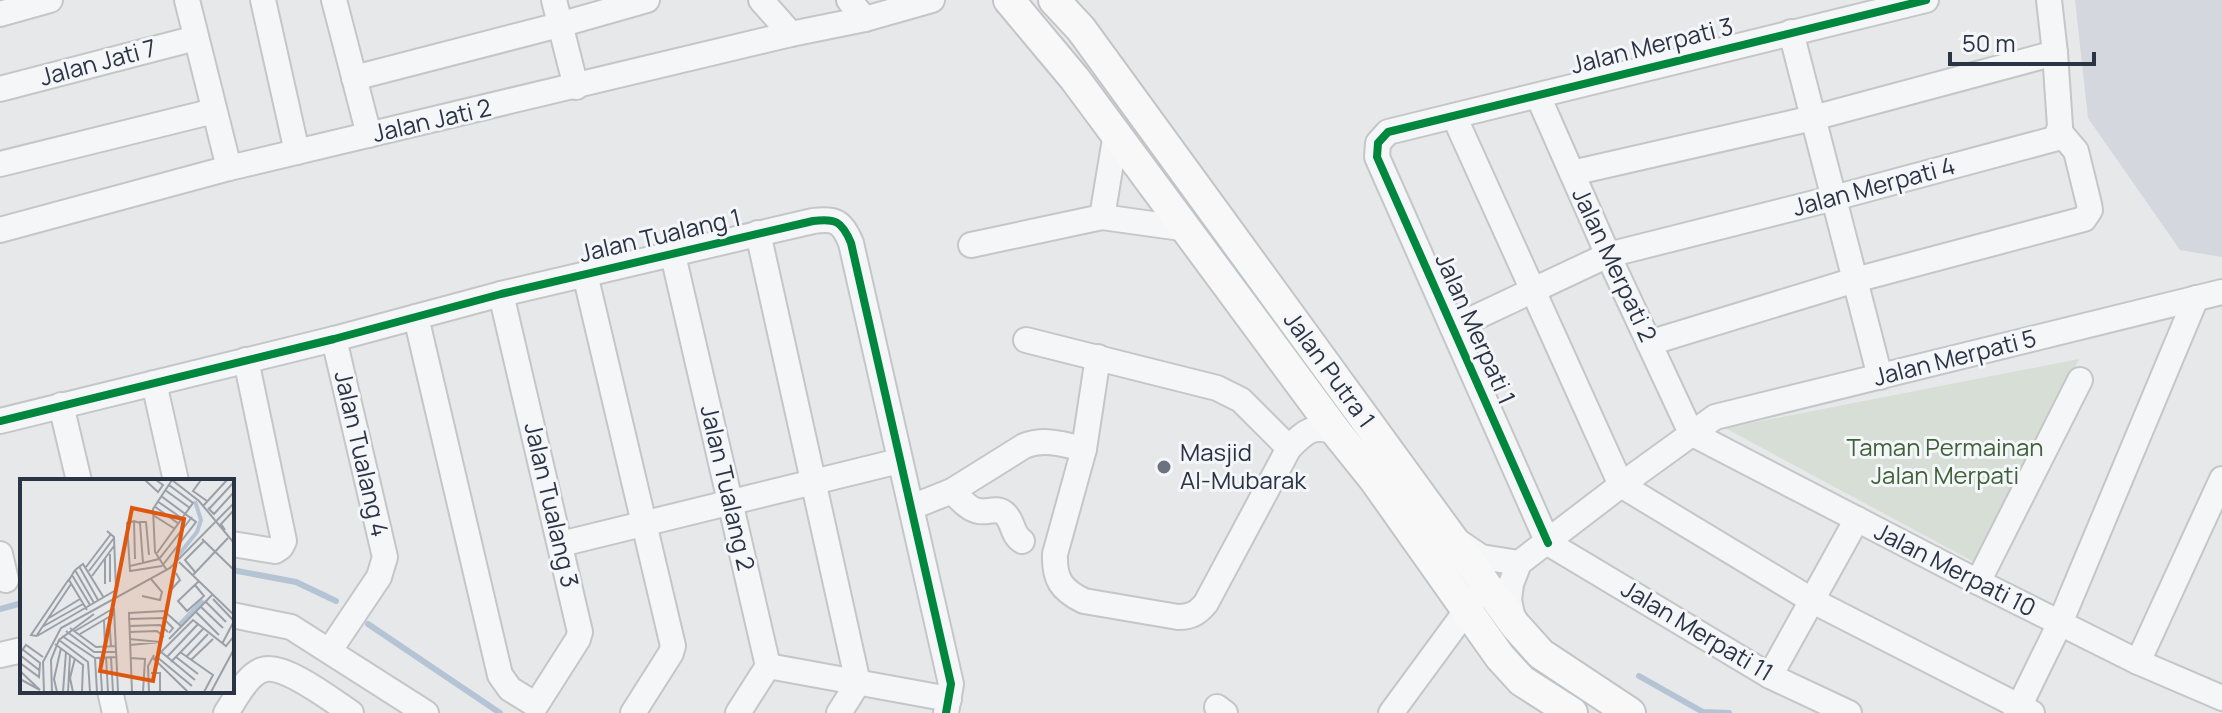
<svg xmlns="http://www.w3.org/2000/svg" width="2222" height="713" viewBox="0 0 2222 713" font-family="Manrope,sans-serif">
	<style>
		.built { fill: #d4d7dd }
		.green { fill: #d6ded6 }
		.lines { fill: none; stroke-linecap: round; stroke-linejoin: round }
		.stream { stroke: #b4c4d5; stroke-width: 6 }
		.minor-casing { stroke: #c4c6c8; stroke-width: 28 }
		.major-casing { stroke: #c2c5c8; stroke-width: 34 }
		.minor { stroke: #f5f6f7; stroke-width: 24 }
		.major { stroke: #f8f8f8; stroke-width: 30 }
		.cycleway-casing { stroke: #f4f6f9; stroke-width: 13 }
		.cycleway { stroke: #00873e; stroke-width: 8 }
		.poi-dot { fill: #6c737f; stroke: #f4f6f9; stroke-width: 3 }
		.labels { text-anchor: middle; stroke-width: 6; stroke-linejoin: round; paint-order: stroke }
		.street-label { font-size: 24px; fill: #2b3445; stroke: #f4f6f9 }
		.park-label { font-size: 24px; fill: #3f6138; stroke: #f4f6f9 }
		.poi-label { font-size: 24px; fill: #2b3445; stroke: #f4f6f9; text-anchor: start }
		.inset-river { fill: none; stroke: #b4c4d5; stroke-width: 4 }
		.inset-road { fill: none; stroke: #9ba0a8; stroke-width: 2 }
		.view { fill: #df570f; fill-opacity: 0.15; stroke: #df570f; stroke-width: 4 }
		.inset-edge { fill: none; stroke: #2b3445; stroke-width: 4 }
	</style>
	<rect width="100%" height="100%" fill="#e6e8ea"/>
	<path class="built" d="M2075,0H2222V257L2180,250L2088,118Z"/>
	<path class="green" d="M2079,359L1976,563L1725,428Z"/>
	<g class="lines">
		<g class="stream">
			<path d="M232,570L296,582L336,601"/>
			<path d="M0,609L22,603"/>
			<path d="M368,624L500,713"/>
			<path d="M1639,676L1703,712L1729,713"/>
		</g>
		<g class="minor-casing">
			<g id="minor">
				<path d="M187,0L229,168"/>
				<path d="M263,0L297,152"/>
				<path d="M334,0L369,135"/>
				<path d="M554,0L576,87"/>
				<path d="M761,0L791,34"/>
				<path d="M849,0L865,19"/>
				<path d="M0,14L50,0"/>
				<path d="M1791,32L1880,377"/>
				<path d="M354,78L559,25L647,0"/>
				<path d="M0,89L196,38"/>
				<path d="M1538,96L1608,255L1691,433"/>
				<path d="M1454,116L1621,485L1813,601L2032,713"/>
				<path d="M0,164L214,111"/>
				<path d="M1572,173L1813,118L2055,53"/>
				<path d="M1102,217L1188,229"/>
				<path d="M0,230L229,168L791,34L865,19L932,0"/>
				<path d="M758,233L858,683L839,713"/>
				<path d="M971,245L1102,217L1116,133"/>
				<path d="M673,255L768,666L738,713"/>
				<path d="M585,274L673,646L671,653L633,713"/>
				<path d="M416,317L500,675L510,689L536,705L578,639L580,632L501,294"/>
				<path d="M1453,328L1608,255L1834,198L2054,139L2057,135L2060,126L2055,53L2049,0"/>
				<path d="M1026,340L1217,388L1241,400L1289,448"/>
				<path d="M1649,343L1855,280L2084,219L2090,210L2089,204L2076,151L2059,131"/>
				<path d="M1098,357L1084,449L1055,554C1054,579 1061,590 1084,601L1178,617C1191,617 1198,613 1206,603L1289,448C1305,432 1313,423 1337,433"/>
				<path d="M154,383L176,481"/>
				<path d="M61,405L79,481"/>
				<path d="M0,421L334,339L501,294L813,221C835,218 842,221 851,243L951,684L946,713"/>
				<path d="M1691,433L1978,582L2138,662L2222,698"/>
				<path d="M952,491C959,498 969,510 979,511C987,513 996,507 1004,513C1014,521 1011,534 1022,541"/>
				<path d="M912,507L952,491L1024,446C1044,438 1063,444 1084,449"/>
				<path d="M1459,542L1481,557L1519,563"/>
				<path d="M1548,543L1377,157L1378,143L1388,132L1926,0"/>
				<path d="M1548,543L1770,676L1849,713"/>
				<path d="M232,544L275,551L281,547L284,541L246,360"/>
				<path d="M561,544L899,461"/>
				<path d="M0,554L6,580"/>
				<path d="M1978,582L2080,380"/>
				<path d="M232,615L291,627L426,713"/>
				<path d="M1514,624L1509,600L1511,584L1519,563L1621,485L1715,417L2222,292"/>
				<path d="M330,650L379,577L385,557L334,339"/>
				<path d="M0,655L22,650"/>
				<path d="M2138,662L2222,479"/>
				<path d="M768,666L949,699"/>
				<path d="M1770,676L1857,519"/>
				<path d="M110,691L115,713"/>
				<path d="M1217,707L1225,713"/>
				<path d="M226,713C235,700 246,676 262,670C283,662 333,701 351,713"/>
				<path d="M1391,713L1477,596"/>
				<path d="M2016,713L2060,623L2196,298"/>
			</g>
		</g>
		<g class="major-casing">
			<g id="major">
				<path d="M1009,0L1075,79L1337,433L1374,479L1500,657L1522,681L1572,713"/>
				<path d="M1054,0L1081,29L1515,625L1541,654L1630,713"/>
			</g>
		</g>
		<use href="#minor" class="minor"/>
		<use href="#major" class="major"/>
		<g class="cycleway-casing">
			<g id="cycleway">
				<path d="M0,421L334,339L501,294L813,221C835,218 842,221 851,243L951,684L946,713"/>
				<path d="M1548,543L1377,157L1378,143L1388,132L1926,0"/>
			</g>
		</g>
		<use href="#cycleway" class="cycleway"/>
	</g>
	<circle class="poi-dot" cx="1164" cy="467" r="8"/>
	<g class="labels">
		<g class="street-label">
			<text transform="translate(1652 46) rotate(-14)" y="8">Jalan Merpati 3</text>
			<text transform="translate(98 63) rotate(-15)" y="8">Jalan Jati 7</text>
			<text transform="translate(432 121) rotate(-13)" y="8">Jalan Jati 2</text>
			<text transform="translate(1874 187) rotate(-15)" y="8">Jalan Merpati 4</text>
			<text transform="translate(660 236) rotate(-13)" y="8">Jalan Tualang 1</text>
			<text transform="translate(1614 265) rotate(65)" y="8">Jalan Merpati 2</text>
			<text transform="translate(1475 329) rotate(66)" y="8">Jalan Merpati 1</text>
			<text transform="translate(1955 358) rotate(-14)" y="8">Jalan Merpati 5</text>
			<text transform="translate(1329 370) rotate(54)" y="8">Jalan Putra 1</text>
			<text transform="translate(361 454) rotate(77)" y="8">Jalan Tualang 4</text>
			<text transform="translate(727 488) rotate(77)" y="8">Jalan Tualang 2</text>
			<text transform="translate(551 505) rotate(77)" y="8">Jalan Tualang 3</text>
			<text transform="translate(1955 570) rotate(27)" y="8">Jalan Merpati 10</text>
			<text transform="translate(1697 631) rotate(31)" y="8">Jalan Merpati 11</text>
		</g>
		<g class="park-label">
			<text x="1945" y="456">Taman Permainan<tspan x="1945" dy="28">Jalan Merpati</tspan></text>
		</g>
		<g class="poi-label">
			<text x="1180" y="461">Masjid<tspan x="1180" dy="28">Al-Mubarak</tspan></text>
		</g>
	</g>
	<g transform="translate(20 479)">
		<rect width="214" height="214" fill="#e6e8ea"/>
		<path class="inset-river" d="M156,79L177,53L181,41L175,22M160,145L183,121"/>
		<path class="inset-road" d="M125,1L138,13L143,6L136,1M152,1L179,22L214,64M181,1L173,12L187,22M145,11L170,29M141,17L176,43L142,87M137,22L163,40M134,27L159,45M183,27L207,1M188,29L194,35L214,13M189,30L214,3M133,36L155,50M114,42L107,44L110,92L142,87M114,42L120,44L123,84M114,42L115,80M119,43H126L129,76M205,51L201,45L214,31M182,60L214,91M137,74L173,24L149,6M90,75V103M85,80V105M159,83L214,136M59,87L78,121M110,87L139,80L172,38M66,88L91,55M146,90L135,73L133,30L152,1M55,91L63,85L84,119M55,91L49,101L67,131M55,91L74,124M69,92L94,59M175,93L165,81L184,62M52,96L70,126M173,96L208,59M72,97L94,67M175,106L184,117L167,132L158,122L179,102M149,113L160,101L156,94M122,117L140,121L142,113L131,100M193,120L214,142M186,123L206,143M181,128L203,149M94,129L98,213M176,133L199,156M89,138L91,167M29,139L60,120M108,140L143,139L153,149L149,154M84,141L85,168M109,147L140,146L148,153M22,148L63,125M50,149L76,168L95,167M46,152L74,173H96M55,152L94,129M109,153L137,152L144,158M60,155L94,135M17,156L51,105M17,157L96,111L94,58L87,52M17,157L11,156L49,100M42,157L75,179L96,178M109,160L140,163M149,160L193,115M39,161L68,183L70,213M35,165L63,186L62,213M202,165L214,142M110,166L140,163M140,172L175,201M160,173L193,196L184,213M0,174L6,166L23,178M0,176L19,191M86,178L88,213M91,178L93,213M137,178L172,207M147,178L178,145M156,178L178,195M166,178L188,155M75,179L77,213M80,179L82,213M110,179L125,180L123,213M171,181L193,160M151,183L183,150M0,184L19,198L20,184L2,170M0,192L20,211L0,200M131,194H140V212M24,213L23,183L41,149L150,89L214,24M32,213L31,181L39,161L74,135M37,213L34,200L41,169M43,213L46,173M48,213L50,176M53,213L50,199L55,179M112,213L109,134L144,132L162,148M129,213L128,187L134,176M168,213L134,180L173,141L206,167L214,157M191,213L214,170"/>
		<path class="view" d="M112,29L164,40L133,202L80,192Z"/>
		<rect width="214" height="214" class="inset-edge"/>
	</g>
	<path d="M1950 52v12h144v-12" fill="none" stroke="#2b3445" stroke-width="4"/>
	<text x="1962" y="52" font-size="24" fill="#2b3445" stroke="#f4f6f9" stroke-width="6" paint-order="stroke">50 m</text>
</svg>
